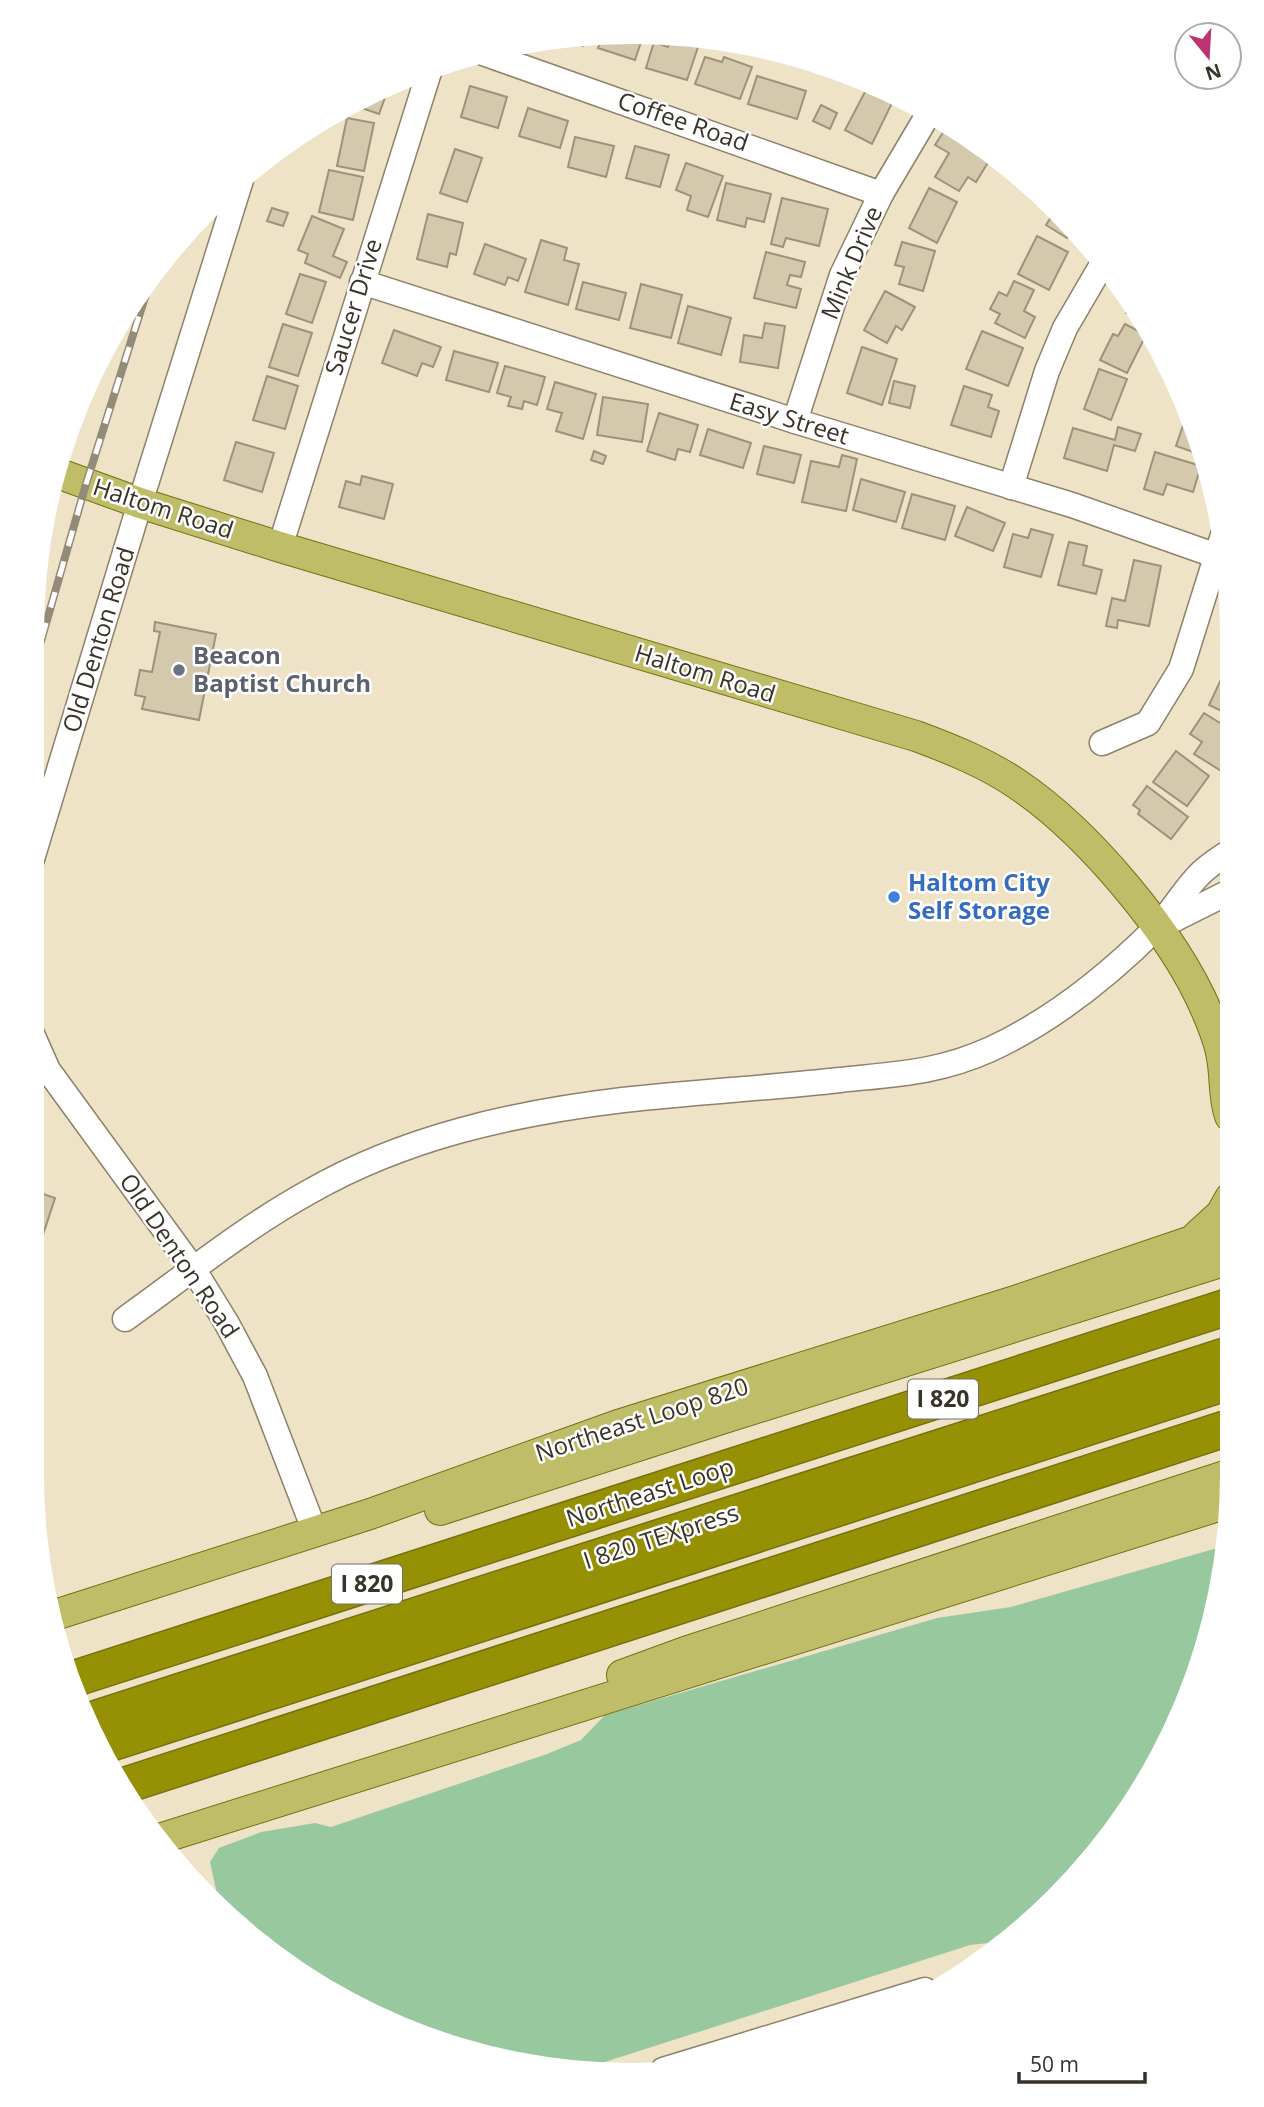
<svg xmlns="http://www.w3.org/2000/svg" width="1264" height="2107" viewBox="0 0 1264 2107" font-family="'Open Sans',sans-serif">
	<style>
		.green { fill: #98c89d }
		.building { fill: #d4c8ad; stroke: #9e9279; stroke-width: 2 }
		.lines { fill: none; stroke-linecap: round; stroke-linejoin: round }
		.minor-casing { stroke: #8d8269; stroke-width: 27 }
		.major-casing { stroke: #757011; stroke-width: 32 }
		.highway-casing { stroke: #757011; stroke-width: 38 }
		.minor { stroke: #fff; stroke-width: 24 }
		.major { stroke: #c0bd68; stroke-width: 30 }
		.highway { stroke: #969104; stroke-width: 35 }
		.rail-casing { stroke: #938a77; stroke-width: 8 }
		.rail { stroke: #fff; stroke-width: 5; stroke-dasharray: 16; stroke-linecap: butt }
		.worship-dot { fill: #6b7280; stroke: #fff; stroke-width: 2.5 }
		.shop-dot { fill: #3f7fe0; stroke: #fff; stroke-width: 2.5 }
		.labels { text-anchor: middle; stroke-width: 5; stroke-linejoin: round; paint-order: stroke }
		.shield { fill: #fff; stroke: #747068; stroke-width: 2 }
		.shield-label { font-size: 23px; font-weight: bold; fill: #383328 }
		.street-label { font-size: 24px; fill: #383328; stroke: #fff }
		.worship-label { font-size: 24px; font-weight: bold; fill: #5b616d; stroke: #fff; text-anchor: start }
		.shop-label { font-size: 24px; font-weight: bold; fill: #366cbe; stroke: #fff; text-anchor: start }
	</style>
	<rect width="100%" height="100%" fill="#eee2c7"/>
	<path class="green" d="M1221,1547H1225L1200,1668L1131,1809L1007,1941L970,1945L586,2068L439,2044L298,1974L218,1899L210,1862L219,1848L261,1832L315,1823L331,1827L547,1754L581,1740L605,1715L937,1618L1011,1607Z"/>
	<g class="building">
		<path d="M632,32L644,33L635,60L598,48L603,34Z"/>
		<path d="M587,36L583,46L564,38Z"/>
		<path d="M672,36L699,44L687,80L646,68L654,42L668,47Z"/>
		<path d="M705,57L722,62L724,57L752,67L740,99L695,84Z"/>
		<path d="M757,76L806,91L797,119L748,104Z"/>
		<path d="M390,84L379,114L353,105V104Z"/>
		<path d="M470,86L507,97L498,128L461,117Z"/>
		<path d="M867,88L893,101L872,144L845,130Z"/>
		<path d="M821,105L837,113L830,129L813,121Z"/>
		<path d="M528,108L568,121L560,148L519,136Z"/>
		<path d="M347,118L374,123L364,171L337,166Z"/>
		<path d="M944,131L990,159L976,182L968,177L959,191L935,177L949,153L935,145Z"/>
		<path d="M575,137L614,146L606,177L568,167Z"/>
		<path d="M635,146L669,155L660,187L626,178Z"/>
		<path d="M455,149L482,158L467,202L440,193Z"/>
		<path d="M686,163L723,176L708,217L687,210L691,196L676,190Z"/>
		<path d="M329,170L363,177L353,220L319,212Z"/>
		<path d="M726,183L771,194L764,222L747,218L745,227L717,220Z"/>
		<path d="M929,188L957,202L937,243L909,228Z"/>
		<path d="M782,198L828,209L819,246L786,238L783,247L771,244Z"/>
		<path d="M272,208L288,213L283,226L267,221Z"/>
		<path d="M1055,211L1074,227L1067,238L1046,225Z"/>
		<path d="M428,214L463,223L456,255L450,253L447,267L417,259Z"/>
		<path d="M312,216L344,229L333,256L347,262L340,278L305,263L308,254L298,250Z"/>
		<path d="M1037,236L1068,252L1049,290L1018,274Z"/>
		<path d="M541,240L567,248L564,260L579,264L568,305L525,292Z"/>
		<path d="M902,242L935,251L923,291L899,284L904,267L895,265Z"/>
		<path d="M485,244L526,259L518,281L508,277L505,285L474,274Z"/>
		<path d="M766,252L805,262L801,277L790,275L787,285L801,289L796,308L754,298Z"/>
		<path d="M300,274L326,282L312,323L286,314Z"/>
		<path d="M1014,281L1034,290L1024,311L1035,317L1025,338L995,323L1000,314L990,309L999,292L1007,296Z"/>
		<path d="M583,282L626,293L619,320L576,309Z"/>
		<path d="M641,284L682,295L671,338L630,328Z"/>
		<path d="M885,291L915,307L902,330L896,326L887,343L864,330Z"/>
		<path d="M1131,303L1146,323L1126,313Z"/>
		<path d="M688,306L731,318L721,355L678,343Z"/>
		<path d="M765,323L785,326L778,368L740,362L744,335L762,338Z"/>
		<path d="M283,324L312,333L298,376L269,367Z"/>
		<path d="M1125,324L1146,335L1127,373L1100,360L1113,334L1118,336Z"/>
		<path d="M394,330L441,347L433,367L422,363L417,376L382,363Z"/>
		<path d="M982,331L1023,348L1008,386L966,369Z"/>
		<path d="M862,347L897,359L882,405L847,393Z"/>
		<path d="M454,351L498,363L489,392L446,380Z"/>
		<path d="M505,366L545,377L537,405L524,401L522,409L508,406L511,397L497,393Z"/>
		<path d="M1099,369L1127,379L1111,420L1084,409Z"/>
		<path d="M267,376L298,386L285,429L253,420Z"/>
		<path d="M894,381L915,386L910,408L889,403Z"/>
		<path d="M555,382L596,394L583,439L556,431L562,413L547,409Z"/>
		<path d="M964,386L992,395L988,407L999,411L991,437L951,425Z"/>
		<path d="M603,397L648,404L642,442L597,435Z"/>
		<path d="M1188,411L1200,439L1204,456L1176,446Z"/>
		<path d="M659,413L698,425L690,452L678,449L675,460L647,451Z"/>
		<path d="M1118,427L1141,434L1135,451L1114,445L1107,471L1064,458L1073,428L1115,440Z"/>
		<path d="M708,429L751,443L743,468L700,455Z"/>
		<path d="M236,442L274,453L262,492L224,480Z"/>
		<path d="M764,446L801,455L794,483L757,474Z"/>
		<path d="M594,451L606,456L603,464L591,460Z"/>
		<path d="M1155,452L1201,466L1193,492L1167,484L1163,495L1144,489Z"/>
		<path d="M842,455L857,459L846,511L802,502L811,461L839,467Z"/>
		<path d="M362,476L393,484L384,519L339,507L346,481L360,485Z"/>
		<path d="M861,479L905,492L896,522L853,510Z"/>
		<path d="M912,494L955,506L945,540L902,528Z"/>
		<path d="M967,507L1005,523L993,551L955,536Z"/>
		<path d="M1031,529L1053,535L1041,577L1004,567L1013,534L1028,538Z"/>
		<path d="M1069,542L1087,546L1083,565L1102,570L1096,594L1058,585Z"/>
		<path d="M1134,560L1161,566L1149,626L1118,620L1117,628L1106,626L1112,598L1125,601Z"/>
		<path d="M155,622L216,634L199,720L142,709L145,697L135,695L140,670L152,672L160,632L154,631Z"/>
		<path d="M1224,673L1228,675V714L1209,705Z"/>
		<path d="M1204,713L1228,728V763L1223,772L1194,754L1202,742L1190,734Z"/>
		<path d="M1176,751L1209,776L1187,806L1153,782Z"/>
		<path d="M1147,786L1188,817L1171,839L1138,814L1140,810L1133,805Z"/>
		<path d="M32,1190L55,1198L40,1244L32,1241Z"/>
	</g>
	<g class="lines">
		<g class="minor-casing">
			<g id="minor">
				<path d="M483,53L881,194"/>
				<path d="M362,282L795,421L1072,505L1217,556"/>
				<path d="M795,421L842,275L881,194L929,113"/>
				<path d="M1011,487L1047,371L1065,328L1103,263"/>
				<path d="M280,547L430,69"/>
				<path d="M1102,743L1148,723L1181,669L1223,535"/>
				<path d="M32,859L140,503L241,180"/>
				<path d="M1165,924L1229,892"/>
				<path d="M32,1034L48,1070L194,1270L226,1322L255,1376L315,1532"/>
				<path d="M125,1319C185,1276 244,1228 309,1192C405,1137 514,1113 623,1100C695,1092 768,1088 840,1080C896,1074 938,1073 991,1049C1051,1021 1109,975 1156,928C1172,912 1183,891 1199,875C1207,866 1219,859 1229,852"/>
				<path d="M663,2070L925,1990"/>
			</g>
		</g>
		<g class="major-casing">
			<g id="major">
				<path d="M57,473L140,503L280,547L916,736C951,749 986,763 1017,784C1088,832 1174,934 1207,1012C1213,1026 1220,1043 1222,1058C1226,1078 1223,1097 1230,1116"/>
				<path d="M1197,1236L1221,1214L1230,1198"/>
				<path d="M440,1510L718,1420L1230,1259"/>
				<path d="M55,1615L370,1514L618,1425L1018,1300L1230,1228"/>
				<path d="M622,1675L685,1652L1231,1474"/>
				<path d="M156,1840L1231,1502"/>
			</g>
		</g>
		<g class="highway-casing">
			<g id="highway">
				<path d="M70,1680L1230,1306"/>
				<path d="M91,1720L1231,1354"/>
				<path d="M105,1745L1231,1381"/>
				<path d="M126,1785L1231,1427"/>
			</g>
		</g>
		<use href="#minor" class="minor"/>
		<use href="#major" class="major"/>
		<use href="#highway" class="highway"/>
		<g class="rail-casing">
			<path id="rail" d="M33,669L86,484L152,275"/>
		</g>
		<use href="#rail" class="rail"/>
	</g>
	<circle class="worship-dot" cx="179" cy="670" r="7"/>
	<circle class="shop-dot" cx="894" cy="897" r="7"/>
	<g class="labels">
		<g class="shield">
			<rect x="908" y="1379.5" width="70" height="39" rx="5"/>
			<rect x="332" y="1564.5" width="70" height="39" rx="5"/>
		</g>
		<g class="shield-label">
			<text x="943" y="1407">I 820</text>
			<text x="367" y="1592">I 820</text>
		</g>
		<g class="street-label">
			<text transform="translate(683 122) rotate(19)" y="8">Coffee Road</text>
			<text transform="translate(852 263) rotate(-67)" y="8">Mink Drive</text>
			<text transform="translate(354 307) rotate(-73)" y="8">Saucer Drive</text>
			<text transform="translate(789 419) rotate(17)" y="8">Easy Street</text>
			<text transform="translate(163 509) rotate(18)" y="8">Haltom Road</text>
			<text transform="translate(99 640) rotate(-73)" y="8">Old Denton Road</text>
			<text transform="translate(705 674) rotate(17)" y="8">Haltom Road</text>
			<text transform="translate(179 1256) rotate(56)" y="8">Old Denton Road</text>
			<text transform="translate(642 1420) rotate(-18)" y="8">Northeast Loop 820</text>
			<text transform="translate(650 1493) rotate(-18)" y="8">Northeast Loop</text>
			<text transform="translate(661 1537) rotate(-18)" y="8">I 820 TEXpress</text>
		</g>
		<g class="worship-label">
			<text x="193" y="664">Beacon<tspan x="193" dy="28">Baptist Church</tspan></text>
		</g>
		<g class="shop-label">
			<text x="908" y="891">Haltom City<tspan x="908" dy="28">Self Storage</tspan></text>
		</g>
	</g>
	<path d="M0 0H1264V2107H0ZM632 44H632A588 588 0 0 1 1220 632V1475A588 588 0 0 1 632 2063H632A588 588 0 0 1 44 1475V632A588 588 0 0 1 632 44Z" fill="#fff" fill-rule="evenodd"/>
	<g transform="translate(1208 56) rotate(162)"><circle r="33" fill="#ffffff" stroke="#afada9" stroke-width="2"/>
	<path d="M0-5L12 26L0 18L-12 26Z" fill="#bc3472"/>
	<text y="-10" font-size="19" font-weight="bold" text-anchor="middle" fill="#383328">N</text>
	</g>
	<path d="M1019 2072v10h126v-10" fill="none" stroke="#383328" stroke-width="3.5"/>
	<text x="1030" y="2072" font-size="21" fill="#383328" stroke="#ffffff" stroke-width="5" paint-order="stroke">50 m</text>
</svg>
